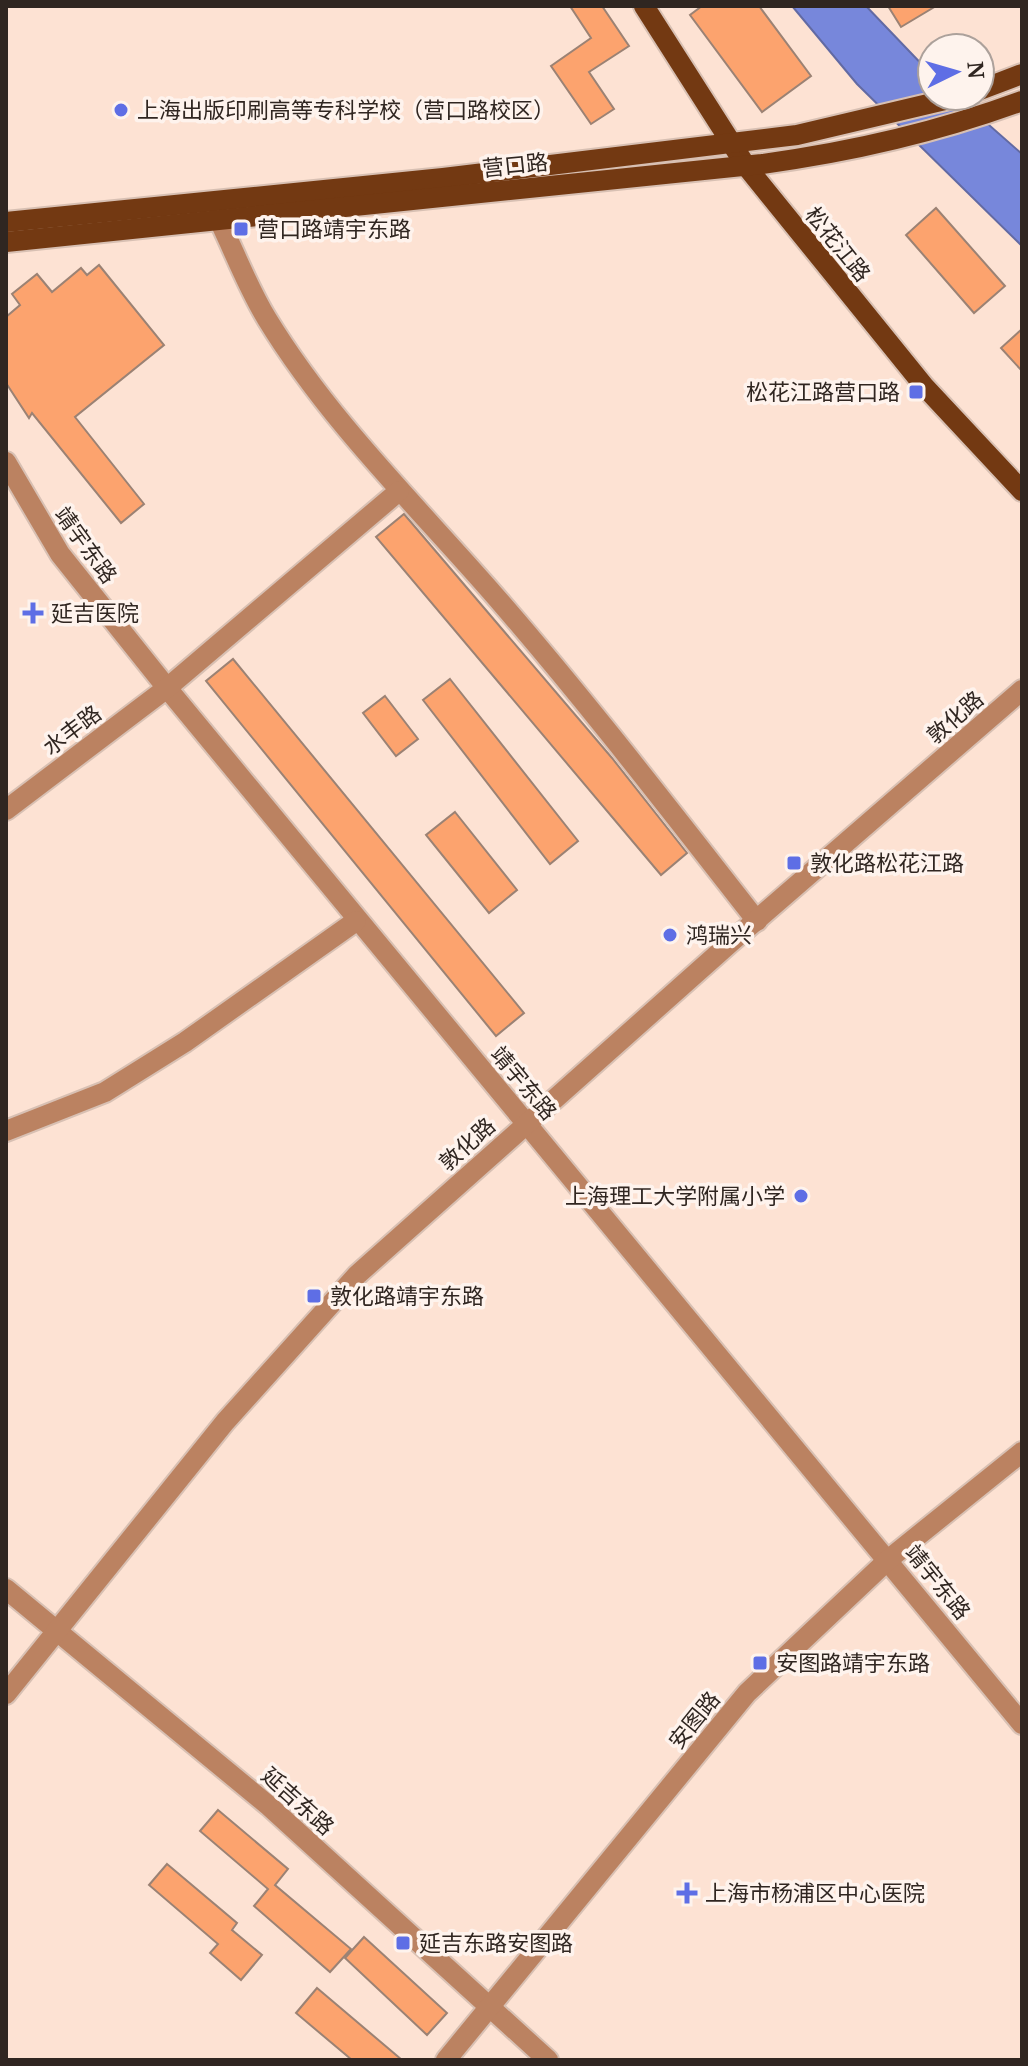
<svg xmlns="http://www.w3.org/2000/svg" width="1028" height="2066" viewBox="0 0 1028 2066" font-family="'Noto Serif','Noto Sans SC',serif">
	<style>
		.water { fill: #7787db; stroke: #626aa3; stroke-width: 2 }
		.building { fill: #fca36e; stroke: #9b8274; stroke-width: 2 }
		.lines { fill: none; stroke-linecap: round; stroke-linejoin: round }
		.minor-casing { stroke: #d8c0b3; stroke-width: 24 }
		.major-casing { stroke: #d8c0b3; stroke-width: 24 }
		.minor { stroke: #bb8261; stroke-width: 20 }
		.major { stroke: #733912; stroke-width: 20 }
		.poi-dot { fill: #5e6ee5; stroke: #fef3ed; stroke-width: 3 }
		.labels { text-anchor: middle; stroke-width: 7; stroke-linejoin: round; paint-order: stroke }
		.poi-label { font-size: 22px; fill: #302621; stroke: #fef3ed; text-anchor: start }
		.street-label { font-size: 22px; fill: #302621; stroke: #fef3ed }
	</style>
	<rect width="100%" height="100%" fill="#fde2d3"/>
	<path class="water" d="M792,6H866L932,75V96H956L1022,154V246L857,84Z"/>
	<g class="building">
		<path d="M570,6H602L629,46L589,72L614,109L591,124L551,66L591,38Z"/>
		<path d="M702,6H759L811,76L762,112L690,15Z"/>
		<path d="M888,6H936L901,27Z"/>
		<path d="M936,208L1005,286L974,313L906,235Z"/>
		<path d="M99,265L164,345L75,417L144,504L121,523L32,413L29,418L6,383V317L20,305L12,294L37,274L52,292L81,268L87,275Z"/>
		<path d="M1022,329V371L1001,348Z"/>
		<path d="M404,514L612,758L687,853L661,875L376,537Z"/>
		<path d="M233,659L524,1013L496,1036L206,681Z"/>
		<path d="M450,679L578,841L550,864L423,700Z"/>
		<path d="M385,696L418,739L396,756L363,713Z"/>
		<path d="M455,812L517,890L489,913L426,835Z"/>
		<path d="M218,1810L288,1869L275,1885L351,1949L330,1972L254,1906L268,1889L200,1831Z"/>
		<path d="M167,1864L237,1923L232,1930L262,1955L241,1980L210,1953L218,1944L149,1885Z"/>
		<path d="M364,1937L447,2013L427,2035L345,1958Z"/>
		<path d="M317,1988L402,2060H352L296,2013Z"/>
	</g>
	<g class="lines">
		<g class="minor-casing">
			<g id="minor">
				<path d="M219,220C235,253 248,288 267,319C331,424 422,511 502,604C591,707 673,814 757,921"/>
				<path d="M6,462L60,554L167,688L1022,1724"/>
				<path d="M6,810L167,688L399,491"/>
				<path d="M6,1131L105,1092L185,1042L356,921"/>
				<path d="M6,1589L269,1806L548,2060"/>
				<path d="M6,1694L225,1422L357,1275L730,943L1022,690"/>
				<path d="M446,2060L747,1693L889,1559L1022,1452"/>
			</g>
		</g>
		<g class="major-casing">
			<g id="major">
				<path d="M644,6L746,166L924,386L1022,491"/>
				<path d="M980,90L1022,74"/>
				<path d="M6,222L443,178L797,135L962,96"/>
				<path d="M6,242L762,164C851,152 938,132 1022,101"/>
			</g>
		</g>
		<use href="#minor" class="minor"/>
		<use href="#major" class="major"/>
	</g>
	<g class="poi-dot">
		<circle cx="121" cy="110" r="8"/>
		<rect x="233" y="221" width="16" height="16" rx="4"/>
		<rect x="908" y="384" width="16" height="16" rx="4"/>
		<path d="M29 601h8v8h8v8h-8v8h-8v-8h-8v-8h8z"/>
		<rect x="786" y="855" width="16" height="16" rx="4"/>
		<circle cx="670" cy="935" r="8"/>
		<circle cx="801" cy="1196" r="8"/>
		<rect x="306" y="1288" width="16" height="16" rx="4"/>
		<rect x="752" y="1655" width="16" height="16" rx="4"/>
		<path d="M683 1881h8v8h8v8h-8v8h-8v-8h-8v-8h8z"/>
		<rect x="395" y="1935" width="16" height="16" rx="4"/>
	</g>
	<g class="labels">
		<g class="poi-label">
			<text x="137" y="118">上海出版印刷高等专科学校（营口路校区）</text>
			<text x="257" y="237">营口路靖宇东路</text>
			<text x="900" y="400" text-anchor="end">松花江路营口路</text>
			<text x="51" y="621">延吉医院</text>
			<text x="810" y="871">敦化路松花江路</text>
			<text x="686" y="943">鸿瑞兴</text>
			<text x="785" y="1204" text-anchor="end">上海理工大学附属小学</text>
			<text x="330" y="1304">敦化路靖宇东路</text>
			<text x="776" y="1671">安图路靖宇东路</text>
			<text x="705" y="1901">上海市杨浦区中心医院</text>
			<text x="419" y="1951">延吉东路安图路</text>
		</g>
		<g class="street-label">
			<text transform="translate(515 165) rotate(-6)" y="8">营口路</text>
			<text transform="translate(838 244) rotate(51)" y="8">松花江路</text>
			<text transform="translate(86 545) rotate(54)" y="8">靖宇东路</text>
			<text transform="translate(955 717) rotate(-41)" y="8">敦化路</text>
			<text transform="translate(72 730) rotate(-37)" y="8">水丰路</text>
			<text transform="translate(524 1083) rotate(50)" y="8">靖宇东路</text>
			<text transform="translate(467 1144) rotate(-42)" y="8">敦化路</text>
			<text transform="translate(938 1582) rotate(51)" y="8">靖宇东路</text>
			<text transform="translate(694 1720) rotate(-51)" y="8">安图路</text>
			<text transform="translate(298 1801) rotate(42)" y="8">延吉东路</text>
		</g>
	</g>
	<rect width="1028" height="2066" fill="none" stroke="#302621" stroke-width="16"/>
	<g transform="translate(956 72) rotate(85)"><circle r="38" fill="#fef3ed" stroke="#aca19b" stroke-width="2"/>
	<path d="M0-6L14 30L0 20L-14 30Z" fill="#5e6ee5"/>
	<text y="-12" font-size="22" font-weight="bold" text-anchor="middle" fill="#302621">N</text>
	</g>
</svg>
